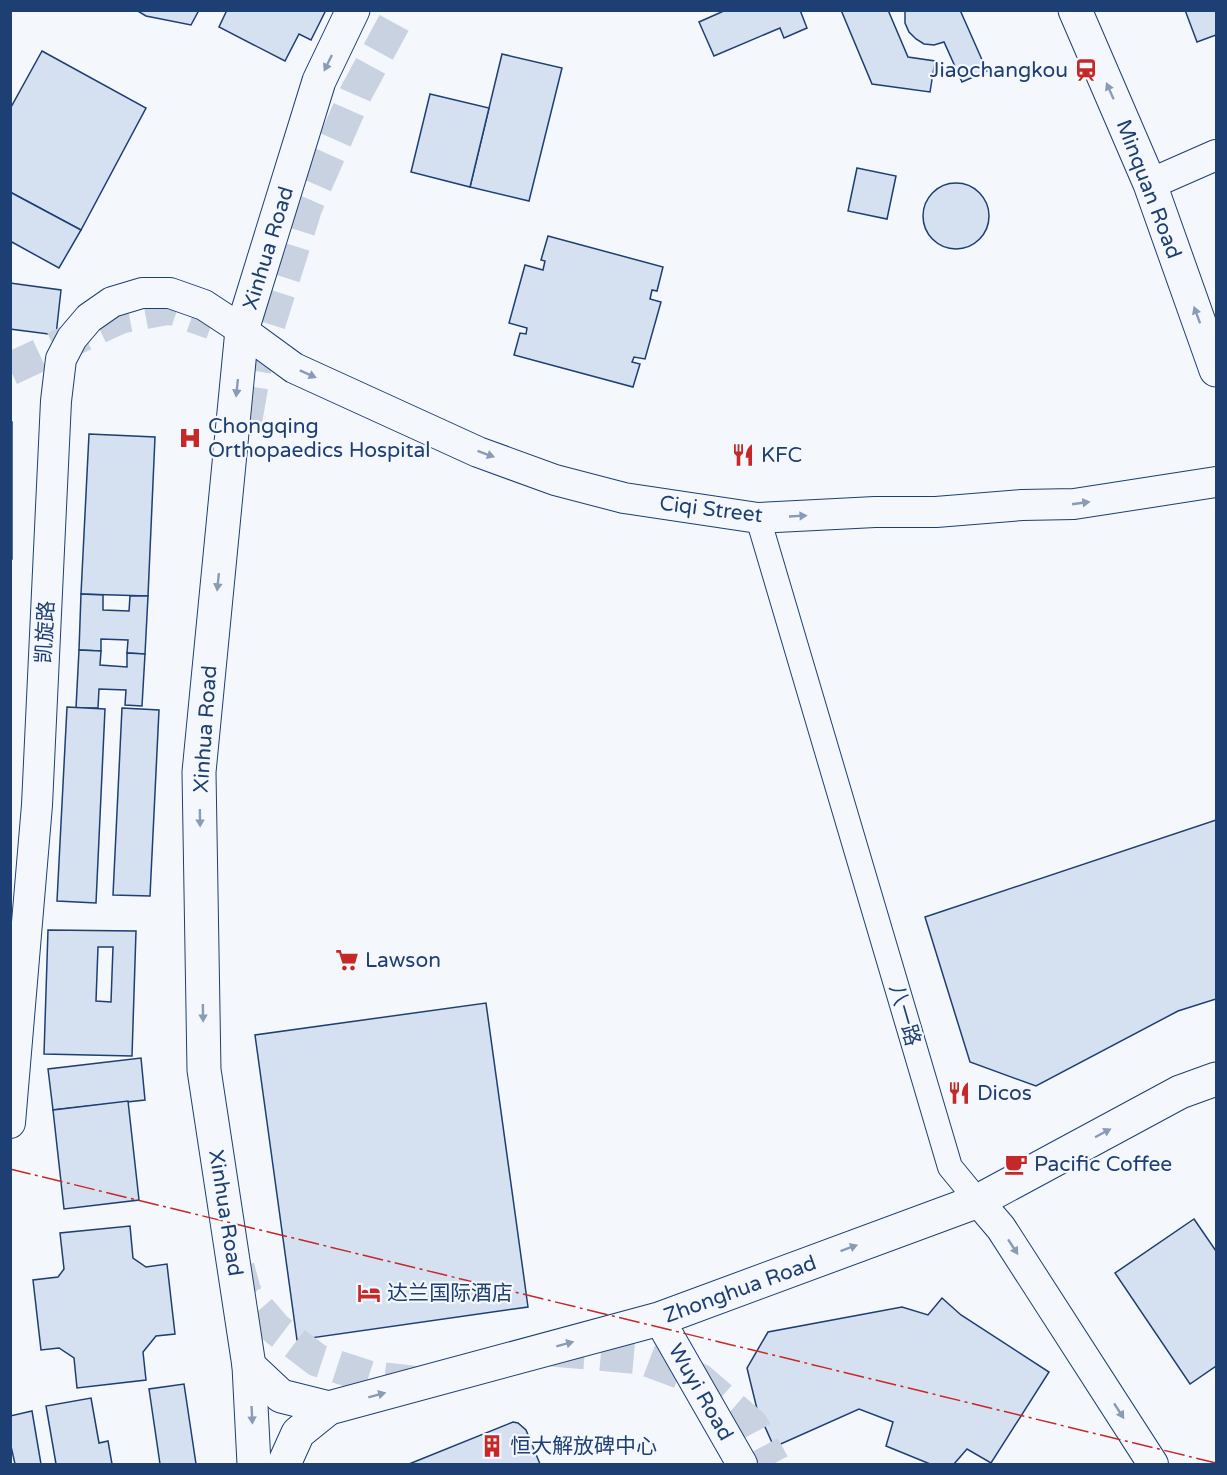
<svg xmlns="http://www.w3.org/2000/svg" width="1227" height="1475" viewBox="0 0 1227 1475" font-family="'Varela Round','Noto Sans SC',sans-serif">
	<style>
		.building { fill: #d5e0f0; stroke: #1d3f73; stroke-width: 1.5; fill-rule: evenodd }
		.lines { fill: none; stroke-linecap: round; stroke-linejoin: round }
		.secondary-tunnel { stroke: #c9d2e0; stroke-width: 33; stroke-dasharray: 33 16; stroke-linecap: butt }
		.minor-casing { stroke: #1d3f73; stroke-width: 26 }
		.tertiary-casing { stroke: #1d3f73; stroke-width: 32 }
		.secondary-casing { stroke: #1d3f73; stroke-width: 35 }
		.minor { stroke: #f4f7fb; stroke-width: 24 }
		.tertiary { stroke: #f4f7fb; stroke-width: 30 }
		.secondary { stroke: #f4f7fb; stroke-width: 33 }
		.power { stroke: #c62828; stroke-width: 1.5; stroke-dasharray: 21 4.5 3 4.5; stroke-linecap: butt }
		.oneway { fill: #889bb7 }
		.labels { text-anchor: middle; stroke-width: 4.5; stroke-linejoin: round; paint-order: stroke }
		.poi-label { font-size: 21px; fill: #1d3f73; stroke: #f4f7fb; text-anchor: start }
		.street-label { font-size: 21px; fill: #1d3f73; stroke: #f4f7fb }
	</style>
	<rect width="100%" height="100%" fill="#f4f7fb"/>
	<g class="building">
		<path d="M136,10H199L191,25L146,16Z"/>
		<path d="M227,10H326L311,40L299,34L285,61L219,27Z"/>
		<path d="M726,10H800L807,28L784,38L780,28L714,56L699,22Z"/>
		<path d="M841,10H888L908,57L935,61L930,92L872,84Z"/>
		<path d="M905,10H960L987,71L962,82L944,42L934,45L924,44L916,39L909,32L905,23Z"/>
		<path d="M1185,10H1216V35L1197,42Z"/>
		<path d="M42,51L146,108L81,230L10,192V109Z"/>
		<path d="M502,54L562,68L529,201L470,187Z"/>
		<path d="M430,94L489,108L470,187L411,172Z"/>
		<path d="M857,168L896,176L887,219L848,211Z"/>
		<circle cx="956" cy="216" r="33"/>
		<path d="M10,192L81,230L59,268L10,241Z"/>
		<path d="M548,236L663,267L657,291L652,290L650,299L661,302L645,359L634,357L632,362L640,364L633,387L514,355L520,333L526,334L527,328L509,323L525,265L543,270L545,261L541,260Z"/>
		<path d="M10,283L61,290L56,335L10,329Z"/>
		<rect x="10" y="422" width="2" height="137"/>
		<path d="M89,434L155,437L148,596L81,594Z"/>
		<path d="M81,594L103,595V610L129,611L130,596H148L145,654L127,653L128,640L101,639V651L79,650Z"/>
		<path d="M79,650L101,651L100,665L127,667V653L145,654L142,706L125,705L126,690L99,689L98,708H76Z"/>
		<path d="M67,707L105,709L96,903L57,901Z"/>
		<path d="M122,708L159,710L150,896L113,895Z"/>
		<path d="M1216,820V999L1178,1011L1036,1086L970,1062L925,917Z"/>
		<path d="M48,930L136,931L132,1056L44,1054ZM98,947H113L111,1002L96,1001Z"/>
		<path d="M486,1003L528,1307L297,1340L255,1035Z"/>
		<path d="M141,1058L145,1100L53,1110L48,1069Z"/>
		<path d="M128,1101L139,1200L64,1209L53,1110Z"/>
		<path d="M1194,1219L1216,1251V1366L1190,1384L1115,1273Z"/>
		<path d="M130,1226L133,1258L146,1267L167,1264L175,1334L156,1336L143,1352L146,1380L77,1388L74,1358L59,1348L41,1350L33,1280L58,1277L64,1269L60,1233Z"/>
		<path d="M942,1298L961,1315L1049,1372L991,1463L967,1449L954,1464H930L886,1446L893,1422L859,1409L774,1447L757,1409L747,1368L768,1332L902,1307L928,1315Z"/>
		<path d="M184,1384L196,1464H160L149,1389Z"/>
		<path d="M91,1398L99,1443L108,1441L112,1464H56L46,1406Z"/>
		<path d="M32,1411L41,1464H15L10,1442V1416Z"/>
		<path d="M513,1422L518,1423L526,1430L540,1464H409Z"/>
	</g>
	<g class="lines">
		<g class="secondary-tunnel">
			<path d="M10,369L121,317L170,308L212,323"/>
			<path d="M246,419L255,368L306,207L356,93L401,10"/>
			<path d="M238,1267L245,1293L276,1329L317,1360L369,1377L421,1383"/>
			<path d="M552,1350L642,1358L700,1380L752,1425L773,1464"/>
		</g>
		<g class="minor-casing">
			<path id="minor" d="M758,518L950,1167L978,1201"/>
		</g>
		<g class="tertiary-casing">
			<g id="tertiary">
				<path d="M1150,184L1216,155"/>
				<path d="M10,1123L37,805L56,401L61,359L72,338L89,318L112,302L142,293H170L204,305L242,330L294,368L478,452L555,480L624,498L758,518L875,512H936L1022,505L1074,504L1216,482"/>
				<path d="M978,1201L1001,1228L1153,1464"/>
				<path d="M659,1319L742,1464"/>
			</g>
		</g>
		<g class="secondary-casing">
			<g id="secondary">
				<path d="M1075,10L1150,184L1216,370"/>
				<path d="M249,1366L281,1396L329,1408L659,1319L978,1201L1180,1092L1216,1079"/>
				<path d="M254,1464L249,1366L204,1070L199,772L242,330L319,81L353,10"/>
				<path d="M284,1464L298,1433L329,1408"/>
			</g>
		</g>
		<use href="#minor" class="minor"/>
		<use href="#tertiary" class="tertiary"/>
		<use href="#secondary" class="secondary"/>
		<path class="power" d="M10,1169L1216,1463"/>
	</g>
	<defs><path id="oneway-solid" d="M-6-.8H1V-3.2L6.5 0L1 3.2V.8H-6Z" transform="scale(1.5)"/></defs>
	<g class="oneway">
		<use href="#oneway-solid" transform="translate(328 63) rotate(116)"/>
		<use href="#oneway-solid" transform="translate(1110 91) rotate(-114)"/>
		<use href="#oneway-solid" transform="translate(1197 315) rotate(-110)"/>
		<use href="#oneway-solid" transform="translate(308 374) rotate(24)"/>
		<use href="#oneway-solid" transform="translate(237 388) rotate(96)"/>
		<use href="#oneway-solid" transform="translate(486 454) rotate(20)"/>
		<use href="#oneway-solid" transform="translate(1081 503) rotate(-8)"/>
		<use href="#oneway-solid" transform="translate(798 516) rotate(-3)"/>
		<use href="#oneway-solid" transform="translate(218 582) rotate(96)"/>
		<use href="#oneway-solid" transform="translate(200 818) rotate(89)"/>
		<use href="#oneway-solid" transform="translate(203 1013) rotate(89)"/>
		<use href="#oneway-solid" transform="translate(1103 1133) rotate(-28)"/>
		<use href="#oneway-solid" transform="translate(1013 1247) rotate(57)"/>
		<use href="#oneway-solid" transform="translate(849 1248) rotate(-20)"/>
		<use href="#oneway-solid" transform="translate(565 1344) rotate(-15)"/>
		<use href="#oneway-solid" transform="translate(377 1395) rotate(-15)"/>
		<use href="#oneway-solid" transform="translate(1119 1411) rotate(57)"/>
		<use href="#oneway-solid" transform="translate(252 1415) rotate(87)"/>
	</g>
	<defs>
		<g id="station-bare" transform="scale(1.8)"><path d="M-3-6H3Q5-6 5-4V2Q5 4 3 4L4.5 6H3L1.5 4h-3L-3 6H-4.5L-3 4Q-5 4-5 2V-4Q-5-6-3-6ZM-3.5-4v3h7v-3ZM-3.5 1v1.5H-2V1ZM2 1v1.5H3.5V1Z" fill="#c62828" stroke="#f4f7fb" stroke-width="2.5" paint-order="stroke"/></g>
		<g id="hospital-bare" transform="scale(1.8)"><path d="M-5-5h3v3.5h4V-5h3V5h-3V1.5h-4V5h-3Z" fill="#c62828" stroke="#f4f7fb" stroke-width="2.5" paint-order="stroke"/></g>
		<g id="restaurant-bare" transform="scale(1.8)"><path d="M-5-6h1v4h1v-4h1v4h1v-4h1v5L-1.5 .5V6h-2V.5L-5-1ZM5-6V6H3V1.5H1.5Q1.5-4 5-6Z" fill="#c62828" stroke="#f4f7fb" stroke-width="2.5" paint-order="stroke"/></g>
		<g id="supermarket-bare" transform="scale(1.8)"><path d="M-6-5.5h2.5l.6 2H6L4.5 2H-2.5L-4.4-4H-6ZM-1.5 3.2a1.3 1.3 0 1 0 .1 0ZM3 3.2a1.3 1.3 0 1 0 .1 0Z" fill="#c62828" stroke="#f4f7fb" stroke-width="2.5" paint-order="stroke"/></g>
		<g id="cafe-bare" transform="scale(1.8)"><path d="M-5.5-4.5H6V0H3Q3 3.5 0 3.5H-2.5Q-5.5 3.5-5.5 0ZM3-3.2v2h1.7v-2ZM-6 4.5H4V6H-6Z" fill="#c62828" stroke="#f4f7fb" stroke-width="2.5" paint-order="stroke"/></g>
		<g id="hotel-bare" transform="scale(1.8)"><path d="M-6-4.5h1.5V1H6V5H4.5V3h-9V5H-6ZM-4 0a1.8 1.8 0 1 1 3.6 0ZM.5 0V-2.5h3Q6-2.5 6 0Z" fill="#c62828" stroke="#f4f7fb" stroke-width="2.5" paint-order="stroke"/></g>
		<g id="building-bare" transform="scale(1.8)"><path d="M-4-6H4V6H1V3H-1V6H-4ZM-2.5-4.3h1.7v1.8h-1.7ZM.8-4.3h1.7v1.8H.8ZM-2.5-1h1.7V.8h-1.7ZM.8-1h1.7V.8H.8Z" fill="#c62828" stroke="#f4f7fb" stroke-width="2.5" paint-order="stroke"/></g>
	</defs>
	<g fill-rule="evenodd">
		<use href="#station-bare" x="1086" y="70"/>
		<use href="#hospital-bare" x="190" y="438"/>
		<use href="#restaurant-bare" x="743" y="455"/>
		<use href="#supermarket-bare" x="347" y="960"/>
		<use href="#restaurant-bare" x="959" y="1093"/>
		<use href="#cafe-bare" x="1016" y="1164"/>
		<use href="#hotel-bare" x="369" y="1293"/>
		<use href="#building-bare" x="492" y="1446"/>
	</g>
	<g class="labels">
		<g class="poi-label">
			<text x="1068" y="77" text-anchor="end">Jiaochangkou</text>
			<text x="208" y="433">Chongqing<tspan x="208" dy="24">Orthopaedics Hospital</tspan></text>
			<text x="761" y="462">KFC</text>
			<text x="365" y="967">Lawson</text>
			<text x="977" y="1100">Dicos</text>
			<text x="1034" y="1171">Pacific Coffee</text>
			<text x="387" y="1300">达兰国际酒店</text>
			<text x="510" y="1453">恒大解放碑中心</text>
		</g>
		<g class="street-label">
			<text transform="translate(1149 189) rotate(69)" y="7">Minquan Road</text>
			<text transform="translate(268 248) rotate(-73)" y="7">Xinhua Road</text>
			<text transform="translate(711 509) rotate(7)" y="7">Ciqi Street</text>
			<text transform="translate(45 632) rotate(-87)" y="7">凯旋路</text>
			<text transform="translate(205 729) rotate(-86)" y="7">Xinhua Road</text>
			<text transform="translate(905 1015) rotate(74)" y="7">八一路</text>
			<text transform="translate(226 1213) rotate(81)" y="7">Xinhua Road</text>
			<text transform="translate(740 1289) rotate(-20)" y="7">Zhonghua Road</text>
			<text transform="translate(701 1392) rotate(60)" y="7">Wuyi Road</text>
		</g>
	</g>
	<rect width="1227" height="1475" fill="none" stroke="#1d3f73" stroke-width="24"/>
</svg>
